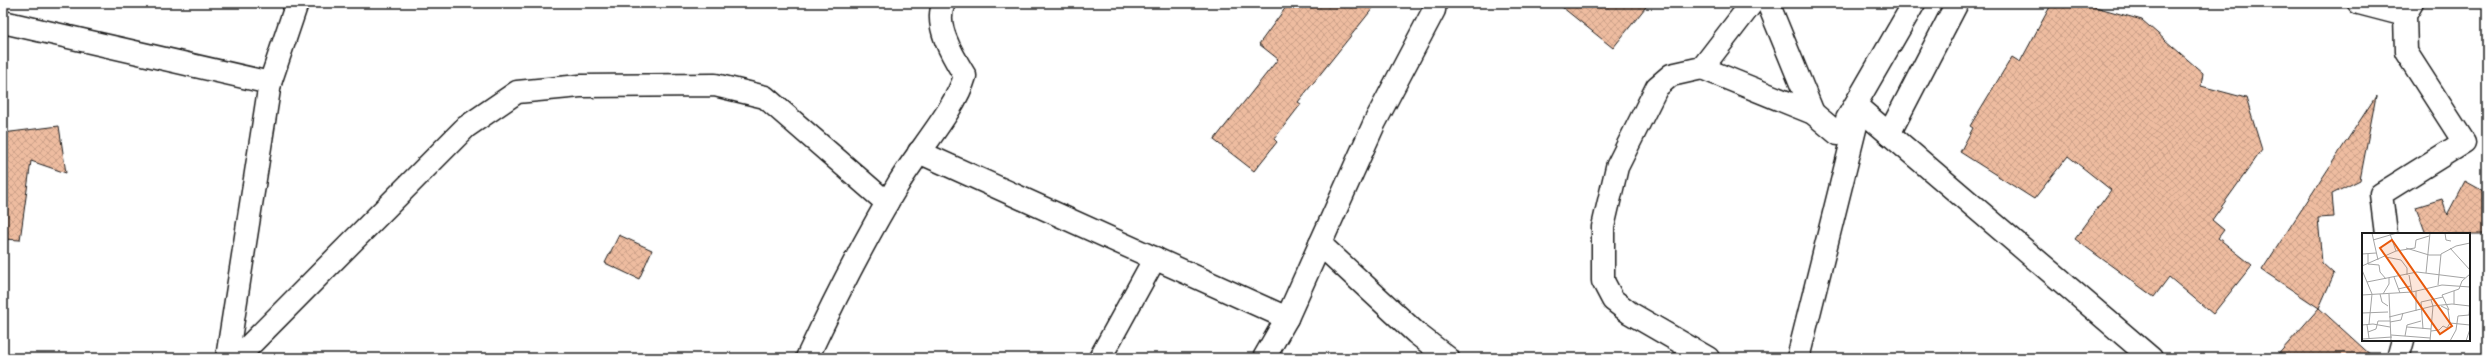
<svg xmlns="http://www.w3.org/2000/svg" width="2490" height="361" viewBox="0 0 2490 361" font-family="Delius,sans-serif">
	<style>
		.building { fill: url(#building-cross-hatch); stroke: #1c1c1c }
		.lines { fill: none; stroke-linecap: round; stroke-linejoin: round }
		.minor-casing { stroke: #1c1c1c; stroke-width: 25 }
		.minor { stroke: #fff; stroke-width: 22 }
		.inset-road { fill: none; stroke: #a4a4a4; stroke-width: 1 }
		.view { fill: #e8590c; fill-opacity: 0.15; stroke: #e8590c; stroke-width: 2 }
		.inset-edge { fill: none; stroke: #1c1c1c; stroke-width: 2 }
	</style>
	<defs>
		<pattern id="building-cross-hatch" width="8" height="8" patternUnits="userSpaceOnUse"><rect width="8" height="8" fill="#eebca0"/><path d="M0 0l8 8M0 8l8-8" fill="none" stroke="#cca189"/></pattern>
	</defs>
	<rect width="100%" height="100%" fill="#fff"/>
	<filter id="ink" filterUnits="userSpaceOnUse"><feTurbulence type="fractalNoise" baseFrequency=".025" numOctaves="2"/><feDisplacementMap in="SourceGraphic" scale="8" xChannelSelector="R" yChannelSelector="G"/><feConvolveMatrix kernelMatrix="1 2 1 2 8 2 1 2 1" color-interpolation-filters="sRGB"/></filter>
	<g filter="url(#ink)">
		<g class="building">
			<path d="M1289,3H1377L1298,102L1301,104L1274,139L1277,142L1254,171L1214,140L1278,59L1259,44Z"/>
			<path d="M1557,3H1649L1613,48Z"/>
			<path d="M2052,3H2081L2142,20L2203,73L2201,86L2246,98L2262,150L2212,220L2224,230L2218,238L2252,265L2213,314L2169,277L2154,297L2075,239L2111,190L2068,156L2034,199L1960,152L1973,128L1970,126L2012,57L2020,62Z"/>
			<path d="M2376,96L2360,180L2332,194L2334,217L2318,218L2322,263L2334,274L2319,308L2262,270Z"/>
			<path d="M59,126L66,173L31,161L20,240L3,239V133Z"/>
			<path d="M2465,181L2487,193V234H2426L2416,207L2442,199L2447,215Z"/>
			<path d="M619,235L652,250L639,279L605,263Z"/>
			<path d="M2319,308L2374,358H2275Z"/>
		</g>
		<g class="lines">
			<g class="minor-casing">
				<g id="minor">
					<path d="M1768,3L1813,113"/>
					<path d="M2359,3L2405,15"/>
					<path d="M3,22L270,83"/>
					<path d="M1702,68L1813,113L1838,134L1860,109L2151,358"/>
					<path d="M1847,119L1914,3"/>
					<path d="M1889,134L1957,3"/>
					<path d="M919,152L1287,318"/>
					<path d="M2386,234L2381,194L2464,142L2406,52L2405,15L2412,3"/>
					<path d="M1320,244L1416,333L1448,358"/>
					<path d="M227,358L270,83L297,3"/>
					<path d="M237,358L466,127L517,92L580,86L715,85L765,97L887,203"/>
					<path d="M807,358C835,298 866,237 900,181C919,150 956,108 965,76C954,58 933,25 944,3"/>
					<path d="M1100,358L1155,258"/>
					<path d="M1264,358L1287,318L1375,122L1434,10L1435,3"/>
					<path d="M1708,358L1630,313L1613,300L1603,281V227L1617,167L1657,87L1671,75L1702,68L1752,3"/>
					<path d="M1798,358L1859,113"/>
					<path d="M2398,358L2403,340"/>
				</g>
			</g>
			<use href="#minor" class="minor"/>
		</g>
	</g>
	<g transform="translate(2362 233)">
		<rect width="108" height="108" fill="#fff"/>
		<path class="inset-road" d="M10,0L16,27M83,0L84,7L89,8M28,1L34,18M11,7L35,0M44,15L67,22H79M88,15L108,37M0,21L14,20M6,21V31L17,32L18,39L24,46M24,24L39,27L45,35V42M0,33L34,18L53,15L54,7L67,3M0,37L10,61L7,91M64,40L68,0M47,42L50,59M32,44L38,60M5,49L55,39L103,45M76,52L79,21L94,13L108,10M36,56L49,53M54,58V78M18,61L20,69L26,73M21,61L27,51V45M27,61L29,108M0,62L50,59L80,52L108,54M92,71V58M70,73L90,71L108,73M79,73L87,77L80,62L97,56L100,48L108,41M0,80L26,79M27,84L71,73M28,89L39,87L41,80M88,90L108,92M0,92L11,91L28,94M5,92L7,105M45,94L69,96M61,96L59,69L81,64M69,98L77,97L81,93L85,95L88,90L86,77M6,99L14,96L16,88H28M29,102L68,105M43,103L45,92L59,88M0,106L30,104M68,108L71,73L69,67M88,108L94,97L96,83L107,82L108,71M104,108L108,96"/>
		<path class="view" d="M30,7L90,93L78,101L18,15Z"/>
		<rect width="108" height="108" class="inset-edge"/>
	</g>
	<rect width="2490" height="361" fill="none" stroke="#fff" stroke-width="16"/>
	<rect x="8" y="8" width="2474" height="345" fill="none" stroke="#1c1c1c" stroke-width="1.5" filter="url(#ink)"/>
</svg>
